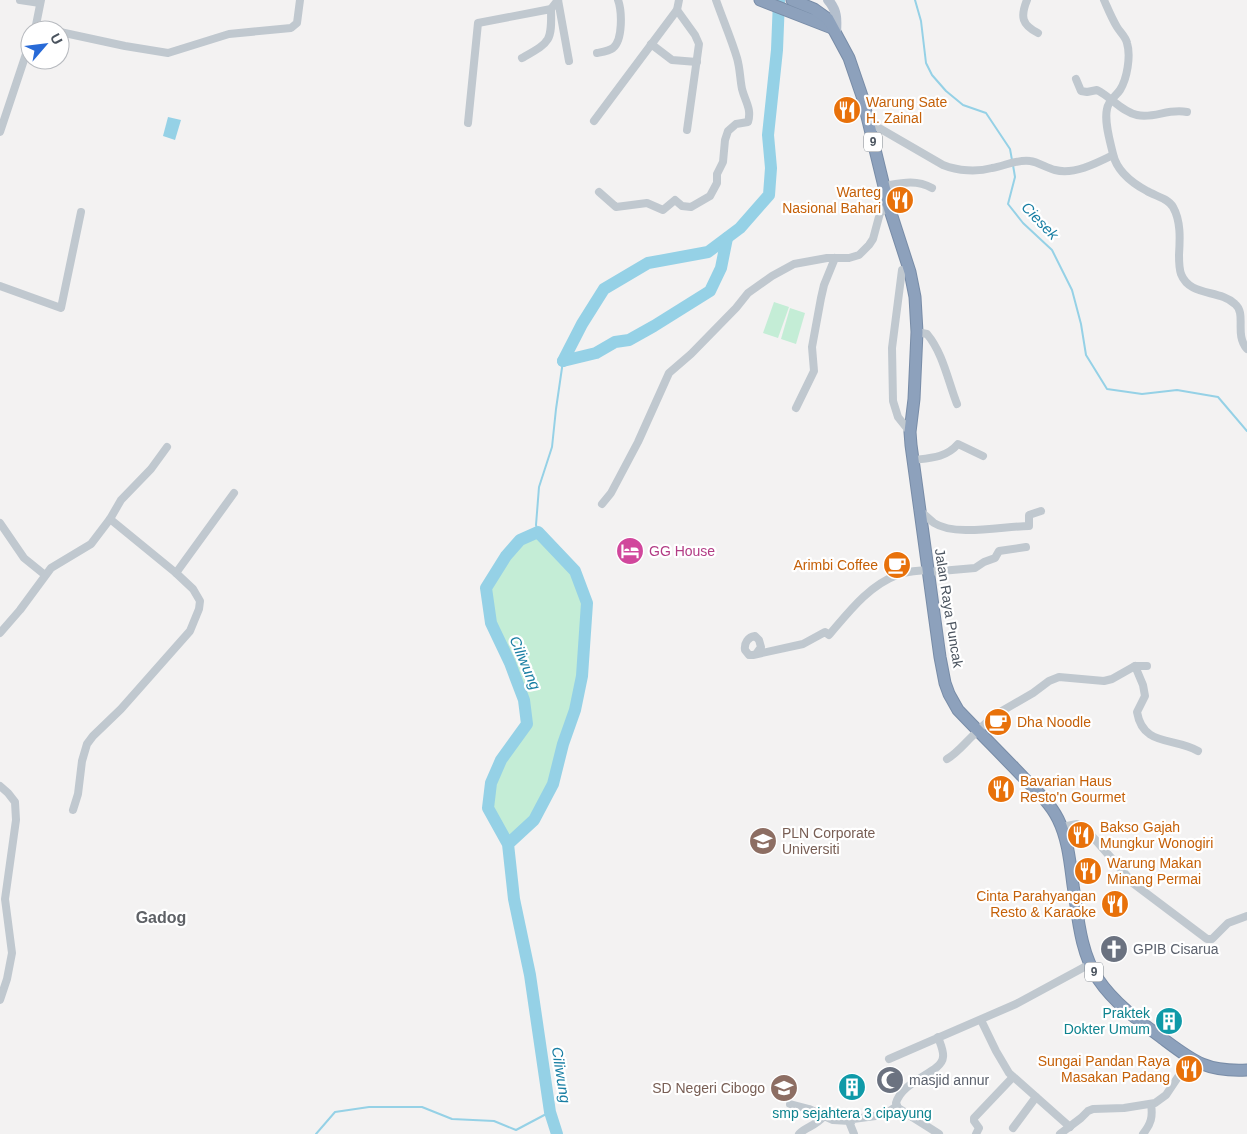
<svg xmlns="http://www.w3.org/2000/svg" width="1247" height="1134" viewBox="0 0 1247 1134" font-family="Helvetica,sans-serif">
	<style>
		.green { fill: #c4edd6 }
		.water { fill: #95d1e6 }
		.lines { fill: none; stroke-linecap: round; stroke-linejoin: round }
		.stream { stroke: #95d1e6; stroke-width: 2 }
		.river { stroke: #95d1e6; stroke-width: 12 }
		.highway-casing { stroke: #788ca7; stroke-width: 13 }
		.minor { stroke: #c0c8cf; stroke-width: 8 }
		.major { stroke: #b4bfcd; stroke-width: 10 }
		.highway { stroke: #8da1bc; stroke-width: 11 }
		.labels { text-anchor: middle; stroke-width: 4.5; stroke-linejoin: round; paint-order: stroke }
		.shield { fill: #fff; stroke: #80878e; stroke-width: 1 }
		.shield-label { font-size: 12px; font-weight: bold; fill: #4a535e }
		.food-label { font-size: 14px; fill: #c56008; stroke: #fff; text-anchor: start }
		.hotel-label { font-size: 14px; fill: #b23c85; stroke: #fff; text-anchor: start }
		.street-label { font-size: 14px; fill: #4a535e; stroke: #fff }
		.education-label { font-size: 14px; fill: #785e54; stroke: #fff; text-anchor: start }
		.worship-label { font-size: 14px; fill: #5b616d; stroke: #fff; text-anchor: start }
		.culture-label { font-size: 14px; fill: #0d838f; stroke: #fff; text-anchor: end }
		.water-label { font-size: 15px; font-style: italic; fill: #187ea3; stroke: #fff }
		.quarter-label { font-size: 16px; font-weight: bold; fill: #5e6166; stroke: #fff }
	</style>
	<rect width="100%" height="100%" fill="#f3f2f2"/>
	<g class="green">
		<path d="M774,302L789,307L778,338L763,333Z"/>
		<path d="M790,308L805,313L796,344L781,339Z"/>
		<path d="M538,532L575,571L587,603L582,676L575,710L563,744L553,784L534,820L508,844L488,808L491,783L501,760L527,724L524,700L510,663L491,623L486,588L506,556L520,540Z"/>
	</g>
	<path class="water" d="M168,117L181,120L175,140L163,136Z"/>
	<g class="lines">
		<g class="stream">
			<path d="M915,0L921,21L926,63L932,75L946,91L963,105L986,113L1010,149L1012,160"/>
			<path d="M1013,165L1015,177L1008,204L1023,223L1052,250L1072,290L1081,324L1086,355L1107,389L1142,394L1177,390L1218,397L1247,431"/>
			<path d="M538,532L536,525L539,487L552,447L556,409L563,361"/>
			<path d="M316,1134L335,1112L369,1107H422L452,1119L494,1121L516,1130L550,1112"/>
		</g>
		<g class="river">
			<path d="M563,361L582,324L604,289L648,263L708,252L740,228L769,195L771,168L768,135L777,50L779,0"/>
			<path d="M563,361L596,353L615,342L629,340L654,326L710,291L721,268L727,238"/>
			<path d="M508,844L534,820L553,784L563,744L575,710L582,676L587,603L575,571L538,532L520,540L506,556L486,588L491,623L510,663L524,700L527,724L501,760L491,783L488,808L508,844L514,899L530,975L550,1112L557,1134"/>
		</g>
		<g class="highway-casing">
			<g id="highway">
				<path d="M760,0L832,28"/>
				<path d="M792,0L814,9L828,19L849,58L862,96L889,207L910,272L915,297L917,332L914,399L910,432L911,445L940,657L945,683L949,694L958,710C980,733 1002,755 1024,778C1036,790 1050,803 1058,819C1068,839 1070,862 1073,885C1078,916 1080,952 1098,979C1114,1003 1139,1021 1162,1038C1193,1061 1206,1072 1247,1070"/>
			</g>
		</g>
		<g class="minor">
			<path d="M20,0L40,3"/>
			<path d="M558,0L569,61"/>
			<path d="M1027,0C1020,17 1022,25 1038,33"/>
			<path d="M1104,0C1108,9 1112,19 1117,27C1120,32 1126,37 1127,43C1131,56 1127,79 1120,90C1116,96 1108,101 1107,109C1104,122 1110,141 1113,154C1117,172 1132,183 1147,191C1155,196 1168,198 1173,207C1181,221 1180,239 1179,255C1179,261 1179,268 1181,274C1190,297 1219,289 1235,304C1247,314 1234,334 1247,349"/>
			<path d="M677,10L695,35L699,44L687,130"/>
			<path d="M37,24L53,30"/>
			<path d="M35,30L41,0"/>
			<path d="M60,32L125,46L168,53L229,34L291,28L297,23L300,0"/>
			<path d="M651,44L672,60L697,62"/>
			<path d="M597,53C602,52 609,51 613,48C623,40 622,11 618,0"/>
			<path d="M522,58C550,42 552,42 551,9"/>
			<path d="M1076,79L1081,91L1087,92L1097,90C1111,97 1122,112 1137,115C1154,119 1168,108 1187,112"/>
			<path d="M594,121L677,10L679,0"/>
			<path d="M867,121L943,165C958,171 977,172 992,168C1004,166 1018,159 1030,161C1038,162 1047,168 1055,170C1074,175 1097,163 1113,155"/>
			<path d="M468,123L478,23L551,9L558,0"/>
			<path d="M0,132L30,42"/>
			<path d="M884,186C901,183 916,179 932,188"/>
			<path d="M599,192L616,207L647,203L663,210L675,200L682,206L691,207L710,196L717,183V174L723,162L725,140L728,131L736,124L748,122C752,109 745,101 742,89C740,79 740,68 737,58C731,38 723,20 716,0"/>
			<path d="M902,270L892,348L893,401L898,417L910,432"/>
			<path d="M0,286L61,308L81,212"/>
			<path d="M917,332L927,334C943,353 948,381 957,404"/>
			<path d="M796,408L814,371L812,347L821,298L824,285L835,258"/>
			<path d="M913,460C930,458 946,458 958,444L983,456"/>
			<path d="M602,504L611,493L638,442L669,373L691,354L736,308L748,293L772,276L794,264L827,258H849L859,255L869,245L873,239L880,213L889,207"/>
			<path d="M919,510C924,514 929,519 934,523C956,537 1004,526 1029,526V515L1041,511"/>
			<path d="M0,523L24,558L45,575"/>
			<path d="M929,572L975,568L984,562L995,558L999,551L1026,547"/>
			<path d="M176,573L234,493"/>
			<path d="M0,633L20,610L51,568L91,544L110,519L121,500L151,469L167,447"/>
			<path d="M756,654L761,647L759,640L755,636C748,637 744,643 745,650L749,655H753L803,644L825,632L829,635C848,613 868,586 897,575C906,571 918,571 928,570"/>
			<path d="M1135,666L1143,685L1145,696L1137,712C1143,747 1174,737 1198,751"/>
			<path d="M977,731L995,715L1033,693L1049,681L1059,677L1104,681L1112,679L1135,666H1147"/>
			<path d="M947,759C959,752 967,740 978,731"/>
			<path d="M0,786L8,793L15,802L16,820L5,899L12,953L7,979L0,1000"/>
			<path d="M73,810L78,794L82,761L87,744L93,736L121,709L190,631L199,609L200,601L193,589L176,573L110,519"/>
			<path d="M1062,827L1077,824L1085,828L1134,884L1207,939H1212L1228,923L1247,916"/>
			<path d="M981,1020L996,1051L1009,1073L1070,1127"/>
			<path d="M938,1037C940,1043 944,1051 943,1057C942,1073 902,1080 896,1103L898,1108L939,1134"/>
			<path d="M889,1059L1016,1004L1090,964"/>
			<path d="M790,1104L809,1109L833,1120L850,1121"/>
			<path d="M1013,1128L1036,1097"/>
			<path d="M799,1134C806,1127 815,1126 823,1117"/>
			<path d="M854,1134L850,1124L853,1119L883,1115L897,1106"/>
			<path d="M976,1134L979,1128L974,1121V1118L1013,1077"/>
			<path d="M1060,1134L1081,1118L1088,1111L1093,1109L1124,1108L1155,1103L1166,1095L1190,1059"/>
			<path d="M1143,1134C1151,1124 1153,1117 1151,1104"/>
		</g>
		<path class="major" d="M828,0C837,10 837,19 836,32"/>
		<use href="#highway" class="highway"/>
	</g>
	<defs>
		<g id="restaurant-disc" transform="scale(1.4375)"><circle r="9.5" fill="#e8710a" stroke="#fff"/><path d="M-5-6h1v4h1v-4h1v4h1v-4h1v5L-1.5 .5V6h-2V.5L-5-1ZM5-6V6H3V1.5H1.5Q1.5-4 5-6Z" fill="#fff"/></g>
		<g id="hotel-disc" transform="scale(1.4375)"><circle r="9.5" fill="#d1479c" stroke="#fff"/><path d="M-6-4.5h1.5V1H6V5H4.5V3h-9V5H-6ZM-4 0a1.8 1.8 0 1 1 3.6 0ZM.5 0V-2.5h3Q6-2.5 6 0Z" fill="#fff"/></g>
		<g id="cafe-disc" transform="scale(1.4375)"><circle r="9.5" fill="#e8710a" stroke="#fff"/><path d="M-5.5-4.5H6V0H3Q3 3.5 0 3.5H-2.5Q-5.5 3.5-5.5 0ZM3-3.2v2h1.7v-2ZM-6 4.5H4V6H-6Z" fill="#fff"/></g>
		<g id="university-disc" transform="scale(1.4375)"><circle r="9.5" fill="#8d6e63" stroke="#fff"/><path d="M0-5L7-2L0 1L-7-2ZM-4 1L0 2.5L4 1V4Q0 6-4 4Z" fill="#fff"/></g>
		<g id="church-disc" transform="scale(1.4375)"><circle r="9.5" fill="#6b7280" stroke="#fff"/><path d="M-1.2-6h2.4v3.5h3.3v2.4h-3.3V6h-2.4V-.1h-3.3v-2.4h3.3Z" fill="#fff"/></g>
		<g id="building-disc" transform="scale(1.4375)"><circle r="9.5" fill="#0f9aa8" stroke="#fff"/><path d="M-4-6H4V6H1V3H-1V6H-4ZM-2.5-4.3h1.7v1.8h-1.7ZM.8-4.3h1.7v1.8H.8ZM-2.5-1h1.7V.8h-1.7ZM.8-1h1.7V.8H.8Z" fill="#fff"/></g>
		<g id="mosque-disc" transform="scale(1.4375)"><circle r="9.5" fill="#6b7280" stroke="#fff"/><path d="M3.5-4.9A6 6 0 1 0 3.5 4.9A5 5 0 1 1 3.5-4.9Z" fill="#fff"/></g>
		<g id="school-disc" transform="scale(1.4375)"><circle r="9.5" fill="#8d6e63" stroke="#fff"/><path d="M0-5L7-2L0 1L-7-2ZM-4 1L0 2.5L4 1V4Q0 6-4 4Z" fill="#fff"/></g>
	</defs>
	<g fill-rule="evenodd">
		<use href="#restaurant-disc" x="847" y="110"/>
		<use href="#restaurant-disc" x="900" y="200"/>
		<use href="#hotel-disc" x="630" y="551"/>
		<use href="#cafe-disc" x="897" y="565"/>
		<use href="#cafe-disc" x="998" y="722"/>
		<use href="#restaurant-disc" x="1001" y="789"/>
		<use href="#restaurant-disc" x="1081" y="835"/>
		<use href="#university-disc" x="763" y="841"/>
		<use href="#restaurant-disc" x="1088" y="871"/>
		<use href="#restaurant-disc" x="1115" y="904"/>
		<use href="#church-disc" x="1114" y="949"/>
		<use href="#building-disc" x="1169" y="1021"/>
		<use href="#restaurant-disc" x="1189" y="1069"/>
		<use href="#mosque-disc" x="890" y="1080"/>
		<use href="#building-disc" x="852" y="1087"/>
		<use href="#school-disc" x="784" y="1088"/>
	</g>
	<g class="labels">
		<g class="shield">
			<rect x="864" y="132.5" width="18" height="19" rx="4"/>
			<rect x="1085" y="962.5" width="18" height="19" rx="4"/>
		</g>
		<g class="shield-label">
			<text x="873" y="146">9</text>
			<text x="1094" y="976">9</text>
		</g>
		<g class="food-label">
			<text x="866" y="107">Warung Sate<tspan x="866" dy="16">H. Zainal</tspan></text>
			<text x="881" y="197" text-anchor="end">Warteg<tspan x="881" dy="16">Nasional Bahari</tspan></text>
			<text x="878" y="570" text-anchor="end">Arimbi Coffee</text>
			<text x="1017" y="727">Dha Noodle</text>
			<text x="1020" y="786">Bavarian Haus<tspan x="1020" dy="16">Resto'n Gourmet</tspan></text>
			<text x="1100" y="832">Bakso Gajah<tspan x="1100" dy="16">Mungkur Wonogiri</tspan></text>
			<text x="1107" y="868">Warung Makan<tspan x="1107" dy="16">Minang Permai</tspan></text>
			<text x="1096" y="901" text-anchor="end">Cinta Parahyangan<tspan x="1096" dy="16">Resto &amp; Karaoke</tspan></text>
			<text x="1170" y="1066" text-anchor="end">Sungai Pandan Raya<tspan x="1170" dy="16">Masakan Padang</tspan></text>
		</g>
		<g class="hotel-label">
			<text x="649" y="556">GG House</text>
		</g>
		<g class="street-label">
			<text transform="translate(949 608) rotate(81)" y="5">Jalan Raya Puncak</text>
		</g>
		<g class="education-label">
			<text x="782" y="838">PLN Corporate<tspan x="782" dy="16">Universiti</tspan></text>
			<text x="765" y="1093" text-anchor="end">SD Negeri Cibogo</text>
		</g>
		<g class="worship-label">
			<text x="1133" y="954">GPIB Cisarua</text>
			<text x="909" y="1085">masjid annur</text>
		</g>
		<g class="culture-label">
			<text x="1150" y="1018">Praktek<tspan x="1150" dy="16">Dokter Umum</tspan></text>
			<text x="852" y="1118" text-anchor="middle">smp sejahtera 3 cipayung</text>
		</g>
		<g class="water-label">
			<text transform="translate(1040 221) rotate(46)" y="5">Ciesek</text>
			<text transform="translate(525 663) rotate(67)" y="5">Ciliwung</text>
			<text transform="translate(561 1075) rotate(81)" y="5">Ciliwung</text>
		</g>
		<g class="quarter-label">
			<text x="161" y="923">Gadog</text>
		</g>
	</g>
	<g transform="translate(45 45) rotate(62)"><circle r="24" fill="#ffffff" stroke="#b7babf"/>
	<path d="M0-4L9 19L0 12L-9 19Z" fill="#286ad7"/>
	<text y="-8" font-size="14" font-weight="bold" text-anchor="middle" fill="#4a535e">U</text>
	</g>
</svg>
